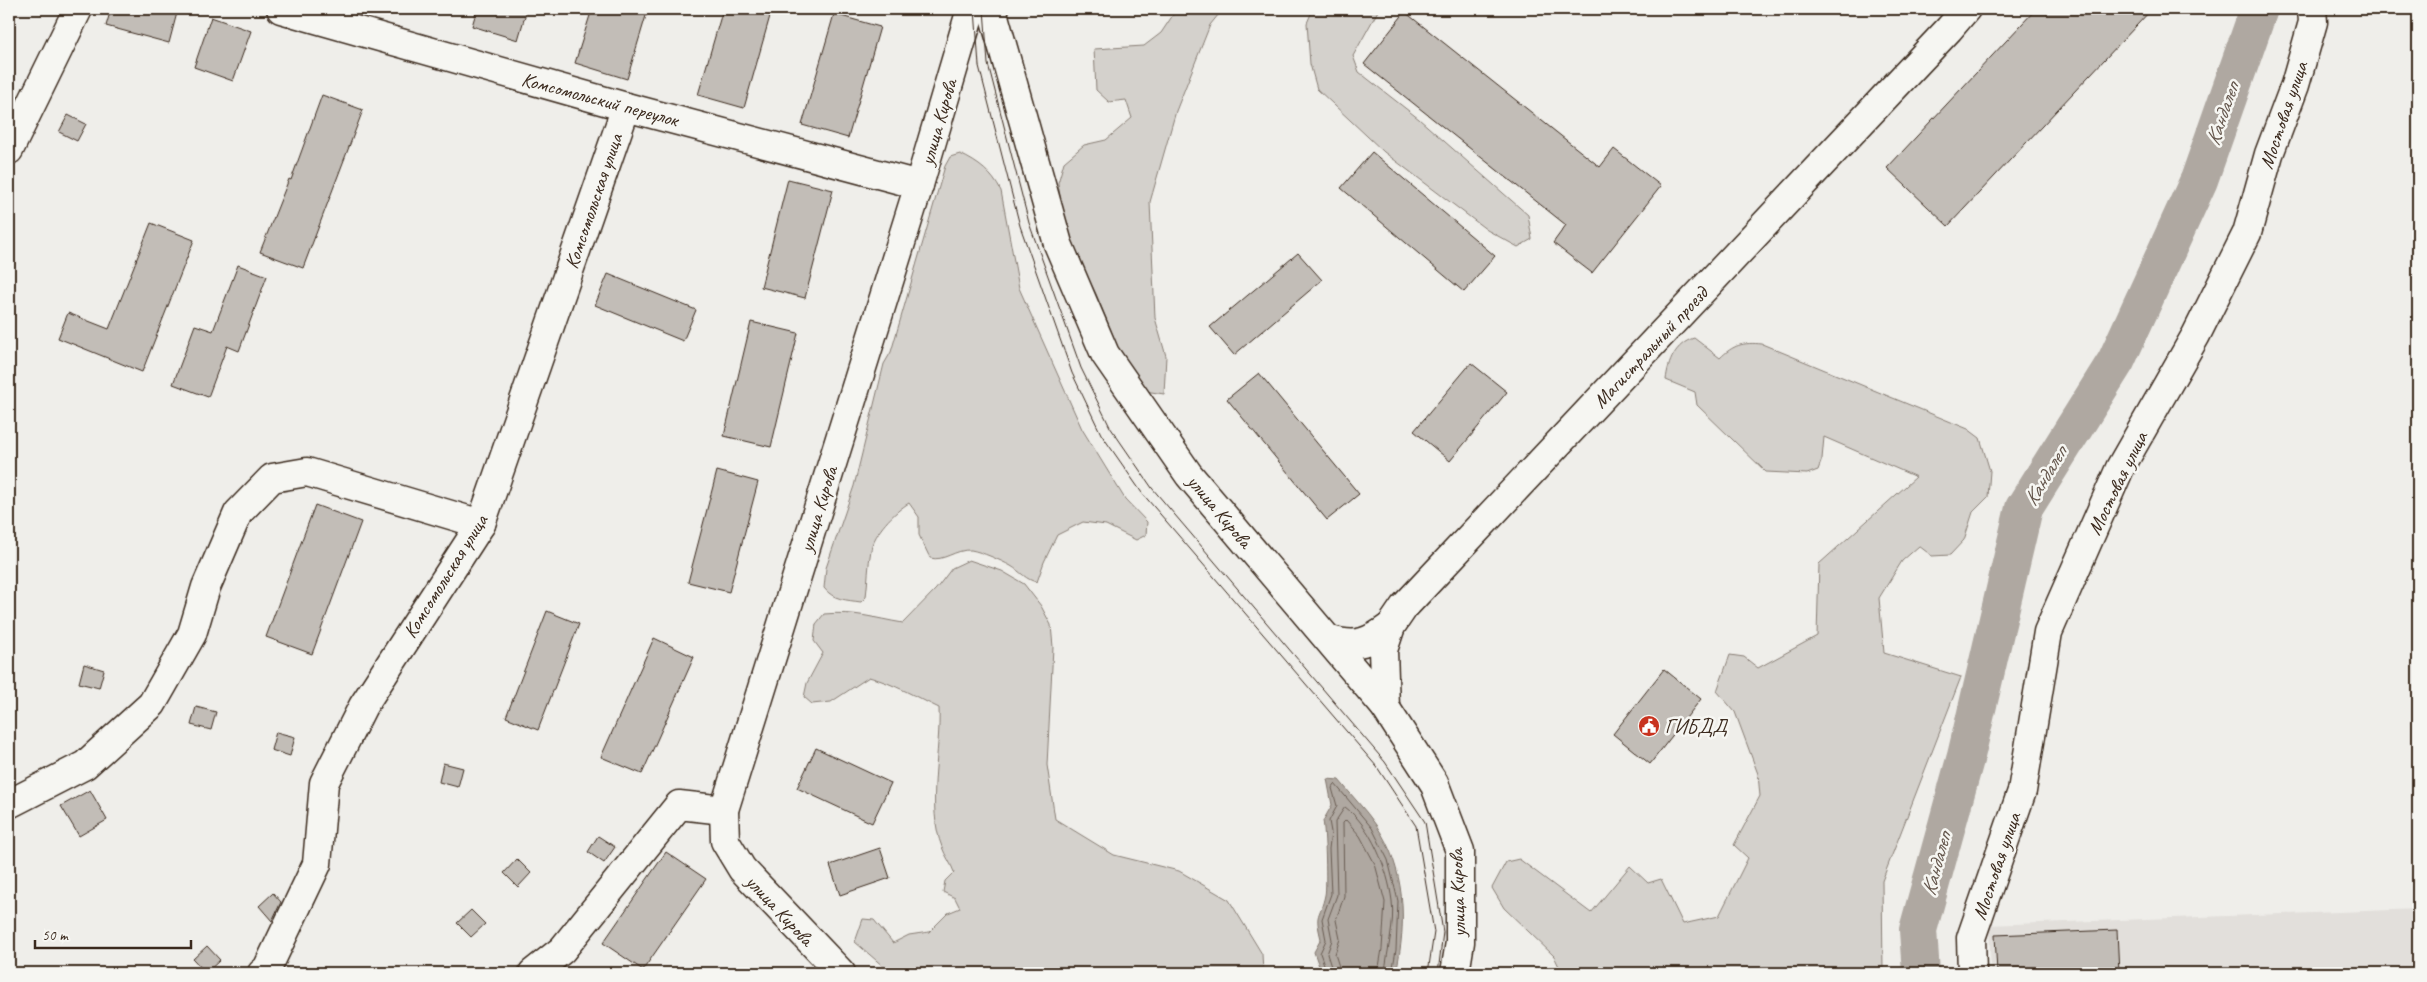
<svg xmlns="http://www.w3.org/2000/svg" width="2427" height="982" viewBox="0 0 2427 982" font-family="Caveat,sans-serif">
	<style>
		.built { fill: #e2dfdb }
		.green { fill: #d4d1cc; stroke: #887e75 }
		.water { fill: #afa8a1; stroke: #81766d }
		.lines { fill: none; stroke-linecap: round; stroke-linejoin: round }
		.shore { stroke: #695c52; stroke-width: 1 }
		.river { stroke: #afa8a1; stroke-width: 38 }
		.building { fill: #c2bdb7; stroke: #3b2a1e }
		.minor-casing { stroke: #3b2a1e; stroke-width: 31 }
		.major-casing { stroke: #3b2a1e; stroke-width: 31 }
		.minor { stroke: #f6f6f2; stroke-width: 28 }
		.major { stroke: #f6f6f2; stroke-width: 28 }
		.tram { stroke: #3b2a1e; stroke-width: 1 }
		.labels { text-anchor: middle; stroke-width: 5; stroke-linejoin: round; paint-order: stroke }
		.street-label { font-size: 20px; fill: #3b2a1e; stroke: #f6f6f2 }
		.poi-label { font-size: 20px; fill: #3b2a1e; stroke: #f6f6f2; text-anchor: start }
		.water-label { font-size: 21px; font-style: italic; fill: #64564c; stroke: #f6f6f2 }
	</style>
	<rect width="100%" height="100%" fill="#efeeea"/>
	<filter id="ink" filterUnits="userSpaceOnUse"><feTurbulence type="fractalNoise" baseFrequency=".02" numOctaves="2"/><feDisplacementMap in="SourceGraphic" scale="10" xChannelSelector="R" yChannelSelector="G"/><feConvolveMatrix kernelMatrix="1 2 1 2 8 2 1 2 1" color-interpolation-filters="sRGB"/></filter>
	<g filter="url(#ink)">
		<path class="built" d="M2418,909V973H1991L1989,925Z"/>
		<g class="green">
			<path d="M1177,9H1223L1210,25L1176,111L1150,202L1155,318L1166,356L1164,394L1145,391L1119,350L1096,294L1066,234L1058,183L1064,162L1084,145L1106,140L1132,118L1126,100L1109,102L1096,90L1094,49L1144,46L1161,33Z"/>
			<path d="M1313,9H1379L1353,56L1359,72L1419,119L1528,215L1532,239L1518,247L1487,230L1384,152L1317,89L1310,64L1307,23Z"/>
			<path d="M960,154C979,163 992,173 1001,191L1019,288L1082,429L1125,499L1147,522L1146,535L1136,540L1106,525L1083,522L1057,535L1044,562L1037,582C1026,580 1021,572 1011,566C1000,560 982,552 971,550C955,549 944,562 930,558L919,535V517L909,503C894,512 874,533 871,550C868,565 868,581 866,597L861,602C847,600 833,600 824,588L826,568L854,486L884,364L891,352L945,166L950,157Z"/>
			<path d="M1694,338L1720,358C1733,345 1743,342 1762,344L1968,429L1980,438L1990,471L1988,497L1973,512L1964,540L1950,555L1932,556L1919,546L1902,561L1879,598L1884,653L1961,677L1882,881L1883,973H1562L1554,956L1504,908L1492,888L1506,862L1519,859L1591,913L1630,866L1648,883L1661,879L1683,924L1719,916L1748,858L1734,845L1760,796L1758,774L1735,712L1717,691L1730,655L1744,657L1758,668L1817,636L1819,564L1916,477L1824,437L1822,459L1818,470L1807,474L1766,472L1697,405L1695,392L1666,380C1668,362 1675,344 1694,338Z"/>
			<path d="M969,560L1002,571L1024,584L1041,606L1051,625L1053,647L1047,765L1055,819L1114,855L1179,871L1229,900L1262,954L1263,973H891L855,942L863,919L874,920L893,943L909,935L929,932L948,913L960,908L955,898L943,892L945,881L954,872C951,863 945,856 942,847C926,807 941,750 939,708C916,697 895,684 869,677L831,702L812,704L804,697L807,683L823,653L814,641L816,624L824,614C855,611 873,618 903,623L936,589L952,568Z"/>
		</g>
		<path class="water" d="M1327,779L1339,780C1351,795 1365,809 1376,825C1406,869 1407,922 1396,973H1324L1320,969L1314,952L1321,939C1314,911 1320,919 1325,895C1327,887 1325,829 1323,821L1332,805Z"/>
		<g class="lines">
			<g class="shore">
				<path d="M1327,973L1320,953L1326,940L1322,919L1331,894L1329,849L1331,832L1329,821L1337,806L1332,788L1335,784L1372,828L1388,860L1398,901L1396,950L1392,973"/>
				<path d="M1333,973L1327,954L1332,940L1328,919L1337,895L1335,822L1345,807C1371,826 1388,869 1392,901C1395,925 1387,949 1385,973"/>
				<path d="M1341,973L1335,954L1340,939L1336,920L1344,896L1343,823L1346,820L1360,836L1375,864L1385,902L1382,949L1378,973"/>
			</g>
			<path class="river" d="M1921,973L1918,930L1966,756L2024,508L2116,361L2199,180L2259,9"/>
		</g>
		<g class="building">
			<path d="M111,9H178L169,43L106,26Z"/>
			<path d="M477,9H527L518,40L472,26Z"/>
			<path d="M592,9H648L627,79L575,63Z"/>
			<path d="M723,9H772L744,108L698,95Z"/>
			<path d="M2036,9H2152L1948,226L1887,168Z"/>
			<path d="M1405,12L1600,167L1614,149L1661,186L1592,273L1553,243L1566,225L1364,64Z"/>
			<path d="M834,14L880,27L848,138L802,125Z"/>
			<path d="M211,17L251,31L233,81L194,67Z"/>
			<path d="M322,95L363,110L303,268L260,252L289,179L291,180Z"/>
			<path d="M68,115L86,124L77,141L59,132Z"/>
			<path d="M1372,152L1495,256L1464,292L1341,188Z"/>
			<path d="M788,179L833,190L805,298L761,287Z"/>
			<path d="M151,223L194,240L142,372L58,338L68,313L109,329Z"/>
			<path d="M1298,253L1322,280L1234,355L1210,327Z"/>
			<path d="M238,265L267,276L239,351L227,346L208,397L173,384L195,325L213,331Z"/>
			<path d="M608,274L696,310L683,341L595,305Z"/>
			<path d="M751,322L798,333L771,447L724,436Z"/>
			<path d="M1471,363L1507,392L1450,461L1414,431Z"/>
			<path d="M1259,373L1359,494L1327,520L1227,399Z"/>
			<path d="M717,471L758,482L729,592L688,582Z"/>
			<path d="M315,505L361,522L312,654L266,637Z"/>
			<path d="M547,611L579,624L538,730L506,717Z"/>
			<path d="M654,638L694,657L642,774L601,757Z"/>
			<path d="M84,664L104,670L99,688L79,683Z"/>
			<path d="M1664,669L1701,699L1650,764L1613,734Z"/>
			<path d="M196,707L216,712L211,730L191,725Z"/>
			<path d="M276,732L295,737L290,756L271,750Z"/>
			<path d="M816,748L891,783L872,823L797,788Z"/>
			<path d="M443,763L463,768L458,787L439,782Z"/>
			<path d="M90,790L107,820L79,836L61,806Z"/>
			<path d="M598,836L615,847L604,863L588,852Z"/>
			<path d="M880,848L890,878L840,895L830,865Z"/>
			<path d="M666,852L706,879L643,970L603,943Z"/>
			<path d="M517,859L531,873L518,887L504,873Z"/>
			<path d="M273,893L281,902L272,921L259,906Z"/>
			<path d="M471,910L485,924L471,937L457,923Z"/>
			<path d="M2117,930L2119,973H1997L1995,935Z"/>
			<path d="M207,946L220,960L206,973L193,959Z"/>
		</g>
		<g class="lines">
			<g class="minor-casing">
				<g id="minor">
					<path d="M281,9L626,107L919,185"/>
					<path d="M992,9L1058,244L1105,354L1189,475L1385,707"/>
					<path d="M9,150L78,9"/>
					<path d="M1330,640C1358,648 1369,642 1391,626"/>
					<path d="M9,804L85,765L152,704L192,634L206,587L238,513L272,478L307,472L481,524"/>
					<path d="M262,973L267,969L317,864L324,783L363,706L481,524L626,107"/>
					<path d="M533,973L562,950L679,805L724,810"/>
					<path d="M841,973L742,869L725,841L724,810L919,185L971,9"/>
					<path d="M1972,973L1971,938L2022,791L2048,632L2120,468L2196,335L2247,233L2269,154L2295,85L2313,22L2312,9"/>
				</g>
			</g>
			<g class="major-casing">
				<path id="major" d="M1455,973L1460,942V851L1434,783L1385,707L1383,650L1391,626L1404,607L1949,29L1966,9"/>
			</g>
			<use href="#minor" class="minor"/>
			<use href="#major" class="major"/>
			<g class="tram">
				<path d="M975,9L979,66L1020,226L1072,373L1101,434L1142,493L1377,767L1416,826L1434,932L1428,973"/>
				<path d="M984,9L988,64L1029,223L1081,368L1110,427L1152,488L1385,762L1425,822L1443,932L1438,973"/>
			</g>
		</g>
	</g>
	<defs>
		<g id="civic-disc" transform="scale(1.125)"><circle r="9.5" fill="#c8321e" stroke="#f6f6f2"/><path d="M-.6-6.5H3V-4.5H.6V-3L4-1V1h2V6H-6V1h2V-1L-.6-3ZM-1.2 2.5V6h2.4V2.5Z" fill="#fff"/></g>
	</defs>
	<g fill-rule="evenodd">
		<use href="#civic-disc" x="1649" y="726"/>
	</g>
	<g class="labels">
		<g class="street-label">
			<text transform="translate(600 99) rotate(15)" y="7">Комсомольский переулок</text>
			<text transform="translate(2283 115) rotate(-71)" y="7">Мостовая улица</text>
			<text transform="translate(938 122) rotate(-74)" y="7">улица Кирова</text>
			<text transform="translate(593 201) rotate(-71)" y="7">Комсомольская улица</text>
			<text transform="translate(1650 347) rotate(-47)" y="7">Магистральный проезд</text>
			<text transform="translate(2117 483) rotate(-64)" y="7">Мостовая улица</text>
			<text transform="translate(818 509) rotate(-73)" y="7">улица Кирова</text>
			<text transform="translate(1220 511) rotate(50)" y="7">улица Кирова</text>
			<text transform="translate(445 576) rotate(-58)" y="7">Комсомольская улица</text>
			<text transform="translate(1996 866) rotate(-71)" y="7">Мостовая улица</text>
			<text transform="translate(1457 893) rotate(-92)" y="7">улица Кирова</text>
			<text transform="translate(780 910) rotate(47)" y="7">улица Кирова</text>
		</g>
		<g class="poi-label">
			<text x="1665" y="733">ГИБДД</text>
		</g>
		<g class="water-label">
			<text transform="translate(2222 114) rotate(-71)" y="7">Кандалеп</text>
			<text transform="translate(2045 476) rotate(-59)" y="7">Кандалеп</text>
			<text transform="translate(1936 864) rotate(-75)" y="7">Кандалеп</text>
		</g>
	</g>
	<rect width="2427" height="982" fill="none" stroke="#f6f6f2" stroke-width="30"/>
	<rect x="15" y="15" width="2397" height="952" fill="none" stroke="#3b2a1e" stroke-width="2" filter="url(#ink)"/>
	<path d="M35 940v8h156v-8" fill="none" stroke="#3b2a1e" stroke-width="2.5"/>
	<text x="42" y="940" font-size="15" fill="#3b2a1e" stroke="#f6f6f2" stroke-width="4" paint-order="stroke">50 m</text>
</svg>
